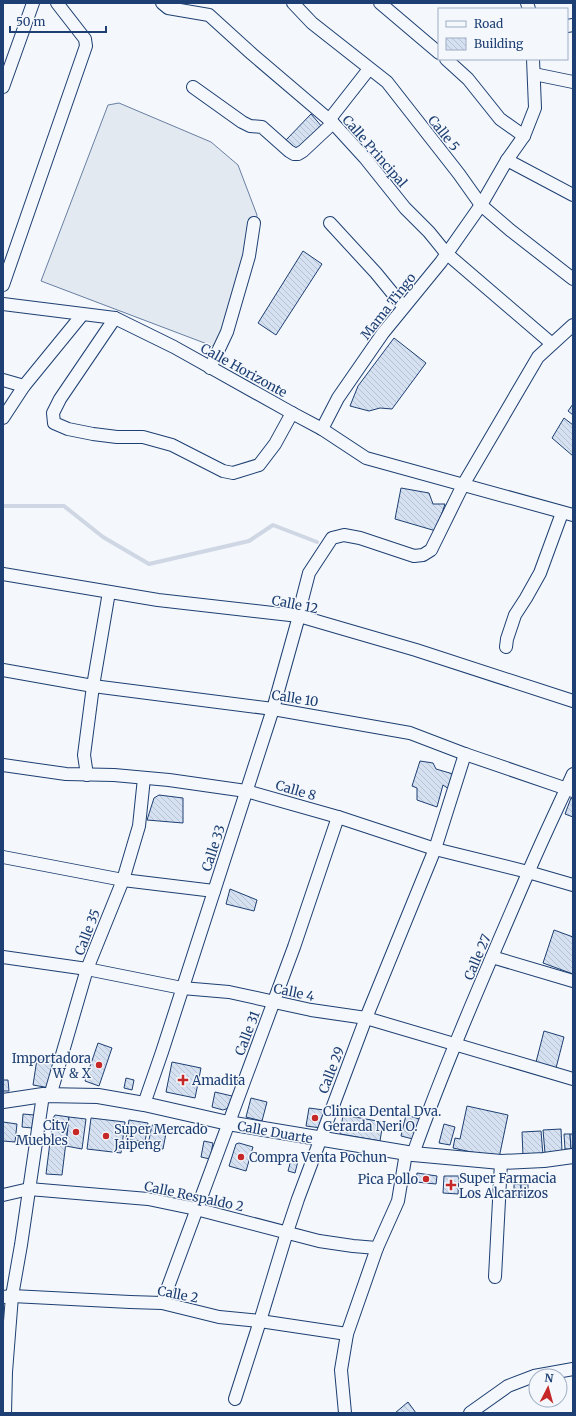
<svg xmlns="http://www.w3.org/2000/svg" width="576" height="1416" viewBox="0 0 576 1416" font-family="Merriweather,serif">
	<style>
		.grass { fill: #e3e9f0; stroke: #687fa3 }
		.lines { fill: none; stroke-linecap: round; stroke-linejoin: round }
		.stream { stroke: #cfd7e4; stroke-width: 4 }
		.building { fill: url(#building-back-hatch); stroke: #1d3f73 }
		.minor-casing { stroke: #1d3f73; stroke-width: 14 }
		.tertiary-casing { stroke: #1d3f73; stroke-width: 16 }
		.minor { stroke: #f4f7fb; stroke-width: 12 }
		.tertiary { stroke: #f4f7fb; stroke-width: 14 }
		.poi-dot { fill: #c62828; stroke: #f4f7fb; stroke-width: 1.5 }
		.labels { text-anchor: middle; stroke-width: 3; stroke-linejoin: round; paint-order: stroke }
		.street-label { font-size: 13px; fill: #1d3f73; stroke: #f4f7fb }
		.poi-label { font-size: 13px; fill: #1d3f73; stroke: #f4f7fb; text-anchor: start }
	</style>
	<defs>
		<pattern id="building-back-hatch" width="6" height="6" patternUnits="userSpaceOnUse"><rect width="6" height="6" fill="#d5e0f0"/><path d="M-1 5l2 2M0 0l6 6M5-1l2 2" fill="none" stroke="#b6c1d1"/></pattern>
	</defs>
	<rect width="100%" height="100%" fill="#f4f7fb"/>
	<path class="grass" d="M119,103L211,142L238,165L257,215L254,244L215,347L41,281L108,105Z"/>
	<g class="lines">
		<path class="stream" d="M3,506H64L103,537L149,564L249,541L273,525L317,542"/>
	</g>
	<g class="building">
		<path d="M311,114L323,128L297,151L286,140Z"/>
		<path d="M303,251L322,264L276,335L258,323Z"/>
		<path d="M394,338L426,363L392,409L380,408L369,411L350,406L358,386Z"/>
		<path d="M573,404V415L568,411Z"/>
		<path d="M564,418L573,425V456L552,438Z"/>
		<path d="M401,488L429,493L433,504H445L436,531L395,519Z"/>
		<path d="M420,761L433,763L436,769L453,774L449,789L443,785L437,807L417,800V788L412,786Z"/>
		<path d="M159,795L183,798V823L147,820L154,798Z"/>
		<path d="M571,798L573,799V817L565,814Z"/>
		<path d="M230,889L257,900L254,911L226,904Z"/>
		<path d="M554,930L573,937V974L543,963Z"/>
		<path d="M544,1031L564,1037L555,1072L535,1066Z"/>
		<path d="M98,1043L112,1048L99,1086L85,1081Z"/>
		<path d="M37,1059L54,1062L50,1088L33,1085Z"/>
		<path d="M172,1062L201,1068L195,1098L166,1092Z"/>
		<path d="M126,1078L134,1080L132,1090L124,1088Z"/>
		<path d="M3,1080H8L9,1091H3Z"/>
		<path d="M215,1092L232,1096L229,1108L223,1110L212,1107Z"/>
		<path d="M251,1098L267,1102L262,1121L246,1117Z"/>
		<path d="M467,1106L508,1115L499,1158L453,1148L455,1138L460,1139Z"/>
		<path d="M309,1108L324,1110L321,1128L306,1126Z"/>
		<path d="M23,1114L34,1115L32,1128L22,1127Z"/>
		<path d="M55,1115L69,1117L62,1175L46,1174L53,1118Z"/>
		<path d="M343,1115L383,1122L380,1141L340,1134Z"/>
		<path d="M406,1115L423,1120L417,1140L401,1136Z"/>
		<path d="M69,1117L86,1119L82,1149L66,1146Z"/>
		<path d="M91,1118L125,1122L121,1153L87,1149Z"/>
		<path d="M129,1120L148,1123L145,1142L126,1139Z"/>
		<path d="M3,1122L17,1124L15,1142L3,1141Z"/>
		<path d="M444,1124L455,1127L450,1145L439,1143Z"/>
		<path d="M152,1125L167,1128L163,1149L148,1145Z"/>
		<path d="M561,1129L562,1152L545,1153L543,1130Z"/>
		<path d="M541,1131L543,1155L523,1156L522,1132Z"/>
		<path d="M564,1134H570L571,1149H565Z"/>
		<path d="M570,1134H573V1149H571Z"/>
		<path d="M204,1141L213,1143L210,1159L201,1157Z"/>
		<path d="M239,1143L253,1147L246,1171L229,1166L236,1144Z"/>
		<path d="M291,1160L298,1161L295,1173L288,1171Z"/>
		<path d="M417,1173L437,1176L436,1184L416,1182Z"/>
		<path d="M444,1176H459L458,1194L443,1193Z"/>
		<rect x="514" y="1184" width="7" height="12"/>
		<rect x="521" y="1184" width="7" height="12"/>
		<path d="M408,1402L416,1413H395Z"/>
	</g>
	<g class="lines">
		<g class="minor-casing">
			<g id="minor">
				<path d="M162,3L168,8L209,15L252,54L333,123L365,158L405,208L429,232L446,253L551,343"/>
				<path d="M293,3L312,23L387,82L459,174L481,205L510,230L573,279"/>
				<path d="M380,3L439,53"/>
				<path d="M527,3L529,9"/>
				<path d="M567,26L573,25"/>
				<path d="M446,59L468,79L500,119L524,136"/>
				<path d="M534,74L573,82"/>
				<path d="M3,87L33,3"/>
				<path d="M193,87L242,122L250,126L262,127L289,151L294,154H298L303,151L333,123"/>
				<path d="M329,120L369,69"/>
				<path d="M507,160L573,195"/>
				<path d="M330,223L376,273L403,306"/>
				<path d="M3,285L86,46L85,39L57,3"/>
				<path d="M3,304L115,318L174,347L292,413L322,429L366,458L573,515"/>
				<path d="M115,318L60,399L53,413L54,423L68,429L93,434L117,437H143L172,445L223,471L233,473L259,465L275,444L292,413"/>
				<path d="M210,368L227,332L249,256L254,223"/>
				<path d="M3,380L24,386"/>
				<path d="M3,418L24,386L82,315"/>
				<path d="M322,429L338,398L383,333L441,262L481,205L507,160L524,136L535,108L533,59"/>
				<path d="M3,574L158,600L299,616L416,650L573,701"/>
				<path d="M506,647L507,639L515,615L526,598L540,573L562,513"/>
				<path d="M3,670L93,686L273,709L410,733L465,754L573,791"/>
				<path d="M3,765L66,774L114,775L169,780L246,791L338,817L435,849L528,872L573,885"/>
				<path d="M87,775L84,755L93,686L109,592"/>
				<path d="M3,857L123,880L214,891"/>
				<path d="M3,957L87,969L182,988L229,992L311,1010L366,1018L573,1079"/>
				<path d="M492,957L573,981"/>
				<path d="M50,1096L87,969L123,880L139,826L144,778"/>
				<path d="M144,1104L162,1052L273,709L299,616L302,600L309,573L332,538L344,535L360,538L414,556L423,555L431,550L463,485L538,357L573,325"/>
				<path d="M413,1154C447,1059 488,966 528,873C542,840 558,807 573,774"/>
				<path d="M3,1195L29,1189L148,1199L196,1209L319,1241L353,1246L377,1248"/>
				<path d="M495,1277L501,1162"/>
				<path d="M3,1297L12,1296L130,1302L162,1303L219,1317L260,1321L347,1334"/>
				<path d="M162,1303L294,947L338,817"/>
				<path d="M235,1399L260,1321L287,1232L298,1199L366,1018L435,849L465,754"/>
				<path d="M5,1413L6,1372L12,1296L21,1245L43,1095"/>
				<path d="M345,1413L341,1370L347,1334L377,1248L398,1201L406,1153"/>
				<path d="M470,1413L508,1386L534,1376L573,1369"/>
			</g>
		</g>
		<g class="tertiary-casing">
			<path id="tertiary" d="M3,1101L43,1095L98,1096L144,1104L228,1123L413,1154L501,1162L544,1160L573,1156"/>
		</g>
		<use href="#minor" class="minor"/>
		<use href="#tertiary" class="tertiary"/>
	</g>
	<g class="poi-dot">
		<circle cx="99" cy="1065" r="4"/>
		<path d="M181 1074h4v4h4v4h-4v4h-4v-4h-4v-4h4z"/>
		<circle cx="315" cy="1118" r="4"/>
		<circle cx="76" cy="1132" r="4"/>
		<circle cx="106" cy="1136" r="4"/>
		<circle cx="241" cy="1157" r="4"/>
		<circle cx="426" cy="1179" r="4"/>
		<path d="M449 1179h4v4h4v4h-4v4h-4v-4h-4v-4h4z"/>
	</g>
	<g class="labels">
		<g class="street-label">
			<text transform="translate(444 133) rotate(51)" y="5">Calle 5</text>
			<text transform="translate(375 151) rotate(49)" y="5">Calle Principal</text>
			<text transform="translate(388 306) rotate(-52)" y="5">Mama Tingo</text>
			<text transform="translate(244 370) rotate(29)" y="5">Calle Horizonte</text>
			<text transform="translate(295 604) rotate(11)" y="5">Calle 12</text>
			<text transform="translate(295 698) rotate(9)" y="5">Calle 10</text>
			<text transform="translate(296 790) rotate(16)" y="5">Calle 8</text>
			<text transform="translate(213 848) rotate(-72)" y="5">Calle 33</text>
			<text transform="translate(87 932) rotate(-69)" y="5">Calle 35</text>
			<text transform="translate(477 957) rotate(-67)" y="5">Calle 27</text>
			<text transform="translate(294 992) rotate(12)" y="5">Calle 4</text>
			<text transform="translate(247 1033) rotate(-69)" y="5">Calle 31</text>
			<text transform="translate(331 1070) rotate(-69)" y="5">Calle 29</text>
			<text transform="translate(275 1132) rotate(10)" y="5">Calle Duarte</text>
			<text transform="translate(194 1196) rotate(12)" y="5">Calle Respaldo 2</text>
			<text transform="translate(178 1294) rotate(11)" y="5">Calle 2</text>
		</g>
		<g class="poi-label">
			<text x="91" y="1063" text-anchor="end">Importadora<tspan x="91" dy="15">W &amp; X</tspan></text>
			<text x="192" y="1085">Amadita</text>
			<text x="323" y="1116">Clinica Dental Dva.<tspan x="323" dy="15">Gerarda Neri O.</tspan></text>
			<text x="68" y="1130" text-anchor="end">City<tspan x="68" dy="15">Muebles</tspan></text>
			<text x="114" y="1134">Super Mercado<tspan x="114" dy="15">Jaipeng</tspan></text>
			<text x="249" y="1162">Compra Venta Pochun</text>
			<text x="459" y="1183">Super Farmacia<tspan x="459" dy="15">Los Alcarrizos</tspan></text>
			<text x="418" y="1184" text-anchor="end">Pica Pollo</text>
		</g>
	</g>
	<rect width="576" height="1416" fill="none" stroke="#1d3f73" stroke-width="8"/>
	<rect x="438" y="8" width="130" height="52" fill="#f4f7fb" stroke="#9eadc5"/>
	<rect x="446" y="21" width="20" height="6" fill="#f4f7fb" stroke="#9eadc5"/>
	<text x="474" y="28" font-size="12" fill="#1d3f73">Road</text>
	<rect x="446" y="38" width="20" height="12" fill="url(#building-back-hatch)" stroke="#9eadc5"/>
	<text x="474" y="48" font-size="12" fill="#1d3f73">Building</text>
	<g transform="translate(548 1388) rotate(6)"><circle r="19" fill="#f4f7fb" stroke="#9eadc5"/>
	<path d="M0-3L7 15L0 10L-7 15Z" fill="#c62828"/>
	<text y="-6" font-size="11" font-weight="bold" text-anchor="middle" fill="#1d3f73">N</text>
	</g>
	<path d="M10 26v6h96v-6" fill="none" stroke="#1d3f73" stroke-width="2"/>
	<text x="16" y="26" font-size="12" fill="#1d3f73" stroke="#f4f7fb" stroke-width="3" paint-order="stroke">50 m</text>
</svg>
